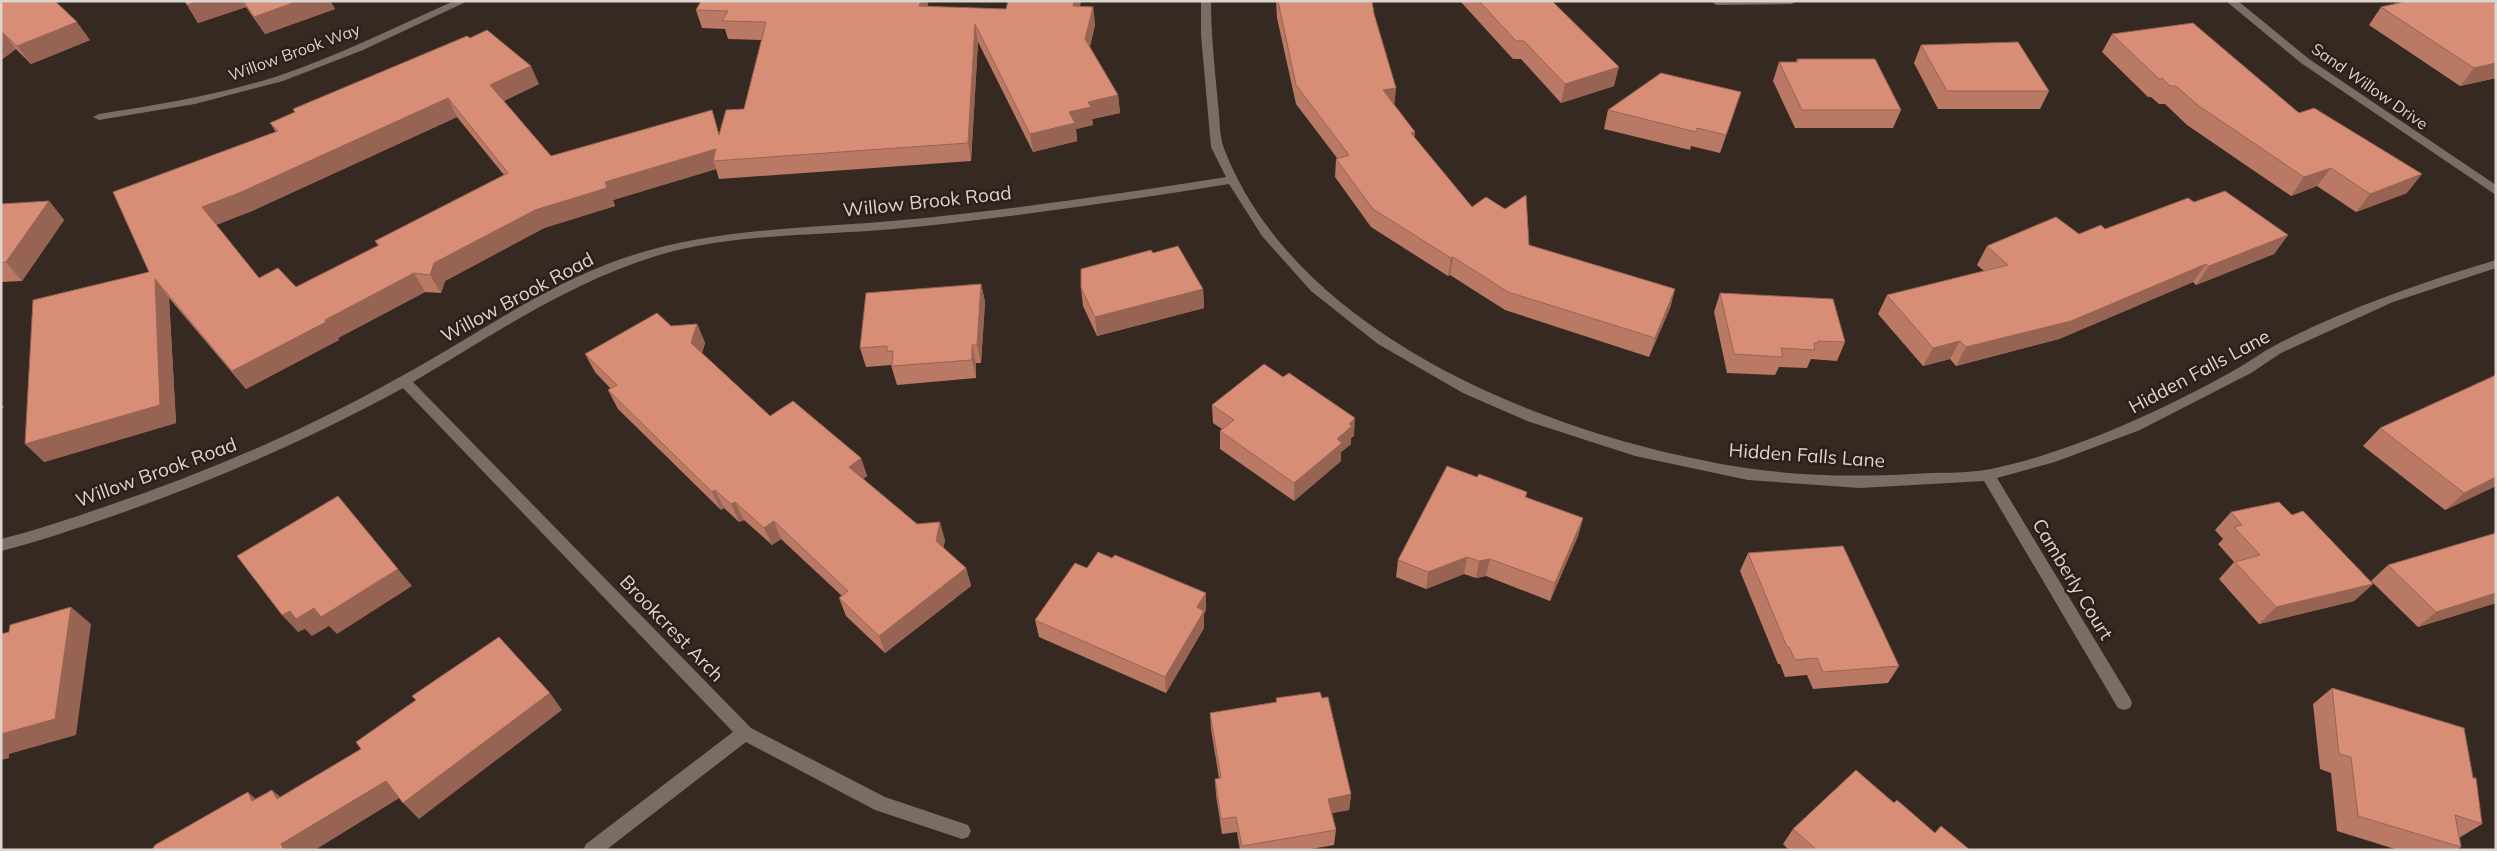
<svg xmlns="http://www.w3.org/2000/svg" width="2497" height="851" viewBox="0 0 2497 851" font-family="Mulish,sans-serif">
	<style>
		.lines { fill: none; stroke-linecap: round; stroke-linejoin: round }
		.minor { fill: #7b6d65; fill-rule: evenodd }
		.wall { fill: #ba7965; fill-rule: evenodd }
		.shaded-wall { fill: #976353 }
		.building { fill: #d88d76; stroke: #976353; fill-rule: evenodd }
		.labels { text-anchor: middle; stroke-width: 5; stroke-linejoin: round; paint-order: stroke }
		.far-street-label { font-size: 16px; fill: #dcd4cf; stroke: #2b1f18 }
		.street-label { font-size: 19px; fill: #dcd4cf; stroke: #2b1f18 }
	</style>
	<rect width="100%" height="100%" fill="#352922"/>
	<g class="lines">
		<g class="minor">
			<path d="M454,1H468L363,50L283,81L195,104L99,120L93,117L99,114C158,105 217,95 275,77C336,57 395,27 454,1Z"/>
			<path d="M1201,1H1211C1211,36 1215,70 1218,104C1220,119 1219,137 1225,151C1300,341 1559,439 1746,468C1800,476 1857,477 1912,474C1938,472 1966,474 1991,469C2073,452 2168,408 2240,367C2252,360 2262,352 2274,346C2344,309 2420,283 2496,260V268L2393,302L2281,353L2251,373L2140,430L2055,462L1997,478L2130,698L2132,703L2130,708L2124,710L2118,708L1984,481L1860,488L1748,480L1635,456L1527,421L1463,393L1378,344L1311,291L1262,236L1229,184C1117,202 1006,218 894,229C815,236 732,233 656,256C568,283 491,336 413,382L751,728L885,797L968,825L971,831L968,837L962,839L875,810L746,742L606,850H583L586,844L733,732L403,388C308,440 209,483 107,518C72,530 37,542 1,551V539C37,530 72,518 107,506C208,472 305,430 398,378C472,338 541,287 621,259C712,227 809,229 903,220C1011,210 1119,194 1226,177L1211,147L1201,35Z"/>
			<path d="M1711,1H1797L1792,4L1716,5Z"/>
			<path d="M2226,1H2238L2309,59L2496,185V195L2301,63Z"/>
		</g>
	</g>
	<g class="wall">
		<path d="M185,1H330L335,9L265,34L246,7L198,23Z"/>
		<path d="M701,1H927L928,7L1006,9L1081,1L1080,6L1093,7L1095,25L1090,47L1118,95L1120,113L1092,119L1093,125L1076,129L1077,141L1033,152L978,42L971,161L719,179L716,169L613,200L615,206L544,228L445,281L441,293L425,292L338,338L339,340L246,389L169,298L176,423L44,462L149,272L276,132L270,123L295,112L293,109L539,84L504,101L551,156L720,134L744,109L762,40L728,39L725,29L702,28L696,10ZM457,117L504,175L375,241L378,246L296,287L259,278L216,225L252,211Z"/>
		<path d="M1276,1H1372L1374,14L1396,88L1394,105L1415,132L1414,138L1472,207L1529,245L1675,289L1670,308L1649,357L1505,310L1450,275L1448,276L1371,227L1335,177L1336,159L1337,158L1296,104L1277,18Z"/>
		<path d="M1460,1H1552L1614,86L1561,103L1521,59H1513Z"/>
		<path d="M1,3L90,40L31,64L16,49L1,60Z"/>
		<path d="M2381,7L2496,78L2460,86L2369,25Z"/>
		<path d="M2112,34L2299,113L2407,193L2356,212L2317,186L2291,196L2187,125L2165,104H2159L2151,97H2148L2102,52Z"/>
		<path d="M1921,45L2049,91L2040,109H1938L1914,63Z"/>
		<path d="M1797,59L1901,110L1893,128H1795L1773,81L1779,62H1796Z"/>
		<path d="M1608,110H1735L1720,153L1691,146L1690,150L1604,129Z"/>
		<path d="M49,201L64,220L22,281L1,282V204Z"/>
		<path d="M2194,202L2288,235L2274,254L2196,285L2193,282L2059,339L1956,366L1950,359L1923,366L1878,314L1887,295L1984,271L1977,265L1987,246L2079,234L2105,229Z"/>
		<path d="M1153,253L1203,289L1204,308L1097,336L1083,306L1081,288Z"/>
		<path d="M981,284L985,302L981,363H976V378L897,385L891,365L866,367L860,348Z"/>
		<path d="M1720,293L1845,342L1837,361L1811,359L1807,368L1779,367L1775,375L1727,373L1714,312Z"/>
		<path d="M697,324L705,343L702,353L770,416L861,458L867,476L863,479L917,524L945,540L943,548L966,568L971,586L885,653L846,616L839,598L842,596L781,539L772,545L744,520L739,522L724,508L721,510L618,409L608,390L611,389L595,372L585,354L671,326Z"/>
		<path d="M1212,405L1354,436L1351,438V444L1341,452V461L1294,501L1220,449V431L1222,429L1213,423Z"/>
		<path d="M2380,428L2496,486L2445,510L2363,446Z"/>
		<path d="M1527,492L1526,497L1583,518L1578,536L1550,601L1486,576L1476,578L1464,574L1426,589L1396,577L1398,560Z"/>
		<path d="M2231,512L2292,515L2373,584L2354,601L2259,624L2219,579L2234,562L2218,544L2223,539L2215,530Z"/>
		<path d="M1748,553L1899,666L1888,683L1813,689L1807,675L1785,677L1780,664H1778L1740,571Z"/>
		<path d="M2388,565L2496,603L2418,627L2371,581Z"/>
		<path d="M1206,610L1204,614V628L1166,693L1039,637L1035,620Z"/>
		<path d="M2332,688L2482,824L2459,838L2461,847L2457,850H2398L2337,831L2331,773L2320,769L2313,704Z"/>
		<path d="M1276,698H1322L1351,794L1349,810L1332,813L1336,830L1334,845L1305,850H1240L1237,832L1222,834L1216,795L1215,779L1219,778L1211,729L1210,713L1276,702Z"/>
		<path d="M1894,803L1935,833L1970,850H1789L1783,844L1793,829Z"/>
	</g>
	<g class="shaded-wall">
		<path d="M199,1H242L246,7L198,23L187,5Z"/>
		<path d="M298,1H330L335,9L265,34L254,17Z"/>
		<path d="M921,1H927L929,8L919,6Z"/>
		<path d="M1074,1H1081L1075,24L1073,6Z"/>
		<path d="M1093,7L1095,25L1087,57L1085,39Z"/>
		<path d="M77,22L90,40L31,64L17,46Z"/>
		<path d="M975,24L978,42L971,161L968,143Z"/>
		<path d="M1,30L16,49L1,60Z"/>
		<path d="M2496,63V78L2460,86L2474,68Z"/>
		<path d="M531,66L539,84L499,103L490,85Z"/>
		<path d="M1619,67L1614,86L1561,103L1565,84Z"/>
		<path d="M1396,88L1394,107L1383,90Z"/>
		<path d="M1118,95L1120,113L1092,119L1093,125L1076,129L1077,141L1033,152L1030,134L1088,102Z"/>
		<path d="M448,98L457,117L252,211L215,225L202,207Z"/>
		<path d="M1415,132L1413,150L1411,133Z"/>
		<path d="M716,149L713,161L716,169L613,200L615,206L544,228L445,281L441,293L430,275L434,263L535,210L605,182Z"/>
		<path d="M2331,168L2317,186L2291,196L2304,177Z"/>
		<path d="M2422,174L2407,193L2356,212L2370,194Z"/>
		<path d="M49,201L64,220L22,281L6,262Z"/>
		<path d="M2288,235L2274,254L2196,285L2209,266Z"/>
		<path d="M1453,257L1450,275L1448,276L1451,258Z"/>
		<path d="M2206,264L2193,282L2059,339L1956,366L1966,347Z"/>
		<path d="M414,273L425,292L338,338L339,340L246,389L232,371L325,320Z"/>
		<path d="M155,279L169,298L176,423L44,462L25,444Z"/>
		<path d="M981,284L985,302L981,363L977,345Z"/>
		<path d="M1203,289L1204,308L1097,336L1095,317Z"/>
		<path d="M1675,289L1670,308L1649,357L1655,338Z"/>
		<path d="M697,324L705,343L699,361L691,343Z"/>
		<path d="M1960,341L1950,359L1923,366L1933,348Z"/>
		<path d="M972,345L976,363V378L972,360Z"/>
		<path d="M1,404L4,407L1,411Z"/>
		<path d="M1355,418L1354,436L1351,438V444L1341,452V461L1294,501V483L1349,424Z"/>
		<path d="M861,458L867,476L855,485L849,467Z"/>
		<path d="M2496,477V486L2445,510L2464,493Z"/>
		<path d="M715,490L724,508L721,510L712,492Z"/>
		<path d="M735,502L744,520L739,522L731,504Z"/>
		<path d="M1583,518L1578,536L1550,601L1555,583Z"/>
		<path d="M774,521L781,539L772,545L764,528Z"/>
		<path d="M940,522L945,540L941,559L936,541Z"/>
		<path d="M1467,557L1464,574L1426,589L1428,572Z"/>
		<path d="M1490,559L1486,576L1476,578L1479,561Z"/>
		<path d="M966,568L971,586L885,653L879,636Z"/>
		<path d="M398,569L412,586L337,634L329,626L312,636L305,629L298,632L282,615L290,611L314,608Z"/>
		<path d="M2373,584L2354,601L2259,624L2276,607Z"/>
		<path d="M1206,593V610L1204,614V628L1166,693L1165,677L1197,607Z"/>
		<path d="M2496,593V603L2418,627L2436,612Z"/>
		<path d="M71,607L91,624L76,735L9,754V758L1,760V734Z"/>
		<path d="M550,693L562,710L419,819L403,803Z"/>
		<path d="M386,781L401,797L315,850H284L281,844Z"/>
		<path d="M272,790L290,805L277,799Z"/>
		<path d="M248,792L266,808L252,801Z"/>
		<path d="M1351,794L1349,810L1327,814L1328,799Z"/>
	</g>
	<g class="building">
		<path d="M5,1H55L77,22L17,46L1,31V3Z"/>
		<path d="M185,1H199L187,5Z"/>
		<path d="M243,1H298L254,17Z"/>
		<path d="M701,1H921L919,6L1006,9L1008,1H1074L1073,6L1093,7L1085,39L1118,95L1088,102L1091,107L1069,112L1075,123L1030,134L975,24L968,143L713,161L716,149L605,182L607,188L535,210L434,263L430,275L414,273L325,320L326,322L232,371L155,279L160,405L25,444L33,300L149,272L113,192L278,131L270,123L295,112L293,109L467,36L470,38L487,30L531,66L490,85L551,156L712,110L719,135L726,110L744,109L766,22L722,21L728,11L696,10ZM448,98L508,173L375,241L379,245L296,287L278,268L259,278L202,207L239,193Z"/>
		<path d="M1278,1H1372L1374,14L1396,88L1383,90L1415,132L1411,133L1472,207L1486,197L1505,209L1526,195L1529,245L1675,289L1655,338L1508,292L1453,257L1451,258L1373,209L1336,159L1349,155L1296,85Z"/>
		<path d="M1479,1H1552L1619,67L1565,84L1524,41H1516Z"/>
		<path d="M2407,1H2492L2496,4V63L2474,68L2381,7Z"/>
		<path d="M2193,23L2299,113L2314,108L2422,174L2370,194L2331,168L2304,177L2199,106L2176,86H2170L2162,78L2159,79L2112,34Z"/>
		<path d="M2018,42L2049,91H1947L1921,45Z"/>
		<path d="M1797,59H1875L1901,110H1802L1779,62H1798Z"/>
		<path d="M1661,73L1741,92L1726,135L1697,128L1696,132L1608,110Z"/>
		<path d="M2225,191L2288,235L2209,266L2206,264L2071,321L1966,347L1960,341L1933,348L1887,295L2008,265L1987,246L2056,217L2079,234L2101,225L2105,229L2188,198L2194,202Z"/>
		<path d="M49,201L6,262L1,263V204Z"/>
		<path d="M1178,246L1203,289L1095,317L1081,288V269L1151,250L1153,253Z"/>
		<path d="M981,284L977,345H972V360L892,366L893,351H887V346L860,348L866,293Z"/>
		<path d="M1720,293L1833,299L1845,342L1818,341V343H1814L1815,350L1781,348L1783,357L1734,354Z"/>
		<path d="M657,313L671,326L697,324L691,343L770,416L793,401L861,458L849,467L917,524L940,522L936,541L966,568L879,636L839,598L848,591L774,521L764,528L735,502L731,504L715,490L712,492L608,390L617,385L585,354Z"/>
		<path d="M1264,364L1283,377L1289,373L1355,418L1349,424L1352,426L1337,439L1342,443L1294,483L1220,431L1234,420L1212,405Z"/>
		<path d="M2496,375V477L2464,493L2380,428Z"/>
		<path d="M1447,466L1477,477L1479,474L1527,492L1525,497L1583,518L1555,583L1490,559L1479,561L1467,557L1428,572L1398,560Z"/>
		<path d="M338,496L398,569L321,617L314,608L296,619L290,611L282,615L237,556Z"/>
		<path d="M2279,502L2292,515L2303,511L2373,584L2276,607L2235,562L2260,555L2234,527L2242,525L2231,512Z"/>
		<path d="M2496,533V593L2436,612L2388,565Z"/>
		<path d="M1843,546L1899,666L1823,672L1817,658L1795,660L1789,647H1787L1748,553Z"/>
		<path d="M1098,552L1112,558L1115,555L1206,593L1197,607L1204,611L1165,677L1035,620L1075,563L1087,568Z"/>
		<path d="M71,607L55,719L1,734V634L9,632L10,625Z"/>
		<path d="M499,637L550,693L403,803L386,781L281,844L284,850H152L155,845L248,792L252,801L272,790L277,799L361,749L356,742L416,700L412,696Z"/>
		<path d="M2332,688L2464,728L2473,778H2476L2482,824L2455,815L2461,847L2358,816L2351,757L2339,754Z"/>
		<path d="M1320,692L1322,698L1328,697L1351,794L1328,799L1336,830L1242,846L1236,817L1221,819L1215,779L1221,778L1210,713L1277,702L1276,698Z"/>
		<path d="M1856,770L1894,803L1897,800L1935,833L1941,826L1970,850H1817L1793,829Z"/>
	</g>
	<g class="labels">
		<g class="far-street-label">
			<text transform="translate(294 52) rotate(-20)" y="6">Willow Brook Way</text>
			<text transform="translate(2370 86) rotate(35)" y="6">Sand Willow Drive</text>
		</g>
		<g class="street-label">
			<text transform="translate(927 201) rotate(-6)" y="7">Willow Brook Road</text>
			<text transform="translate(517 297) rotate(-28)" y="7">Willow Brook Road</text>
			<text transform="translate(2199 371) rotate(-28)" y="7">Hidden Falls Lane</text>
			<text transform="translate(1807 455) rotate(4)" y="7">Hidden Falls Lane</text>
			<text transform="translate(156 472) rotate(-20)" y="7">Willow Brook Road</text>
			<text transform="translate(2073 579) rotate(59)" y="7">Camberly Court</text>
			<text transform="translate(672 628) rotate(46)" y="7">Brookcrest Arch</text>
		</g>
	</g>
	<rect width="2497" height="851" fill="none" stroke="#dcd4cf" stroke-width="5"/>
</svg>
